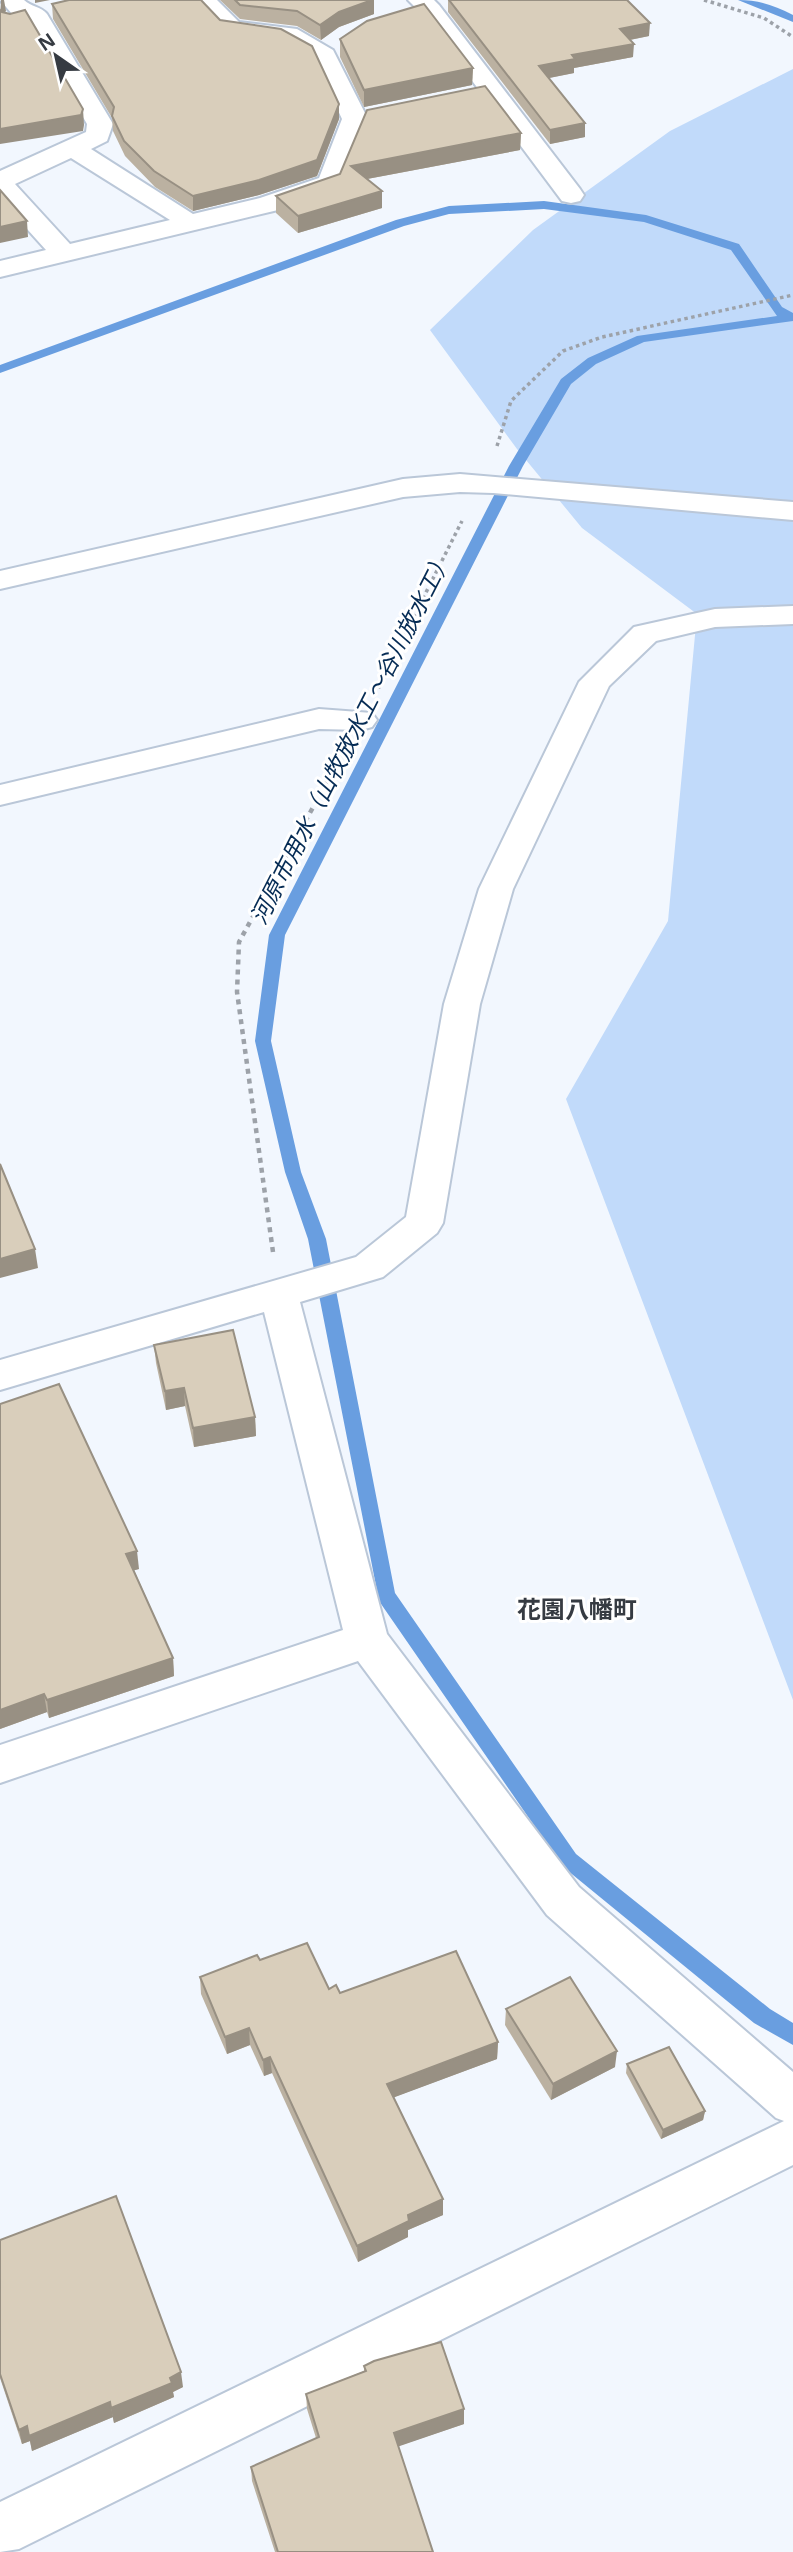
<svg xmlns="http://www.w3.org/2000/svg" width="793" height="2552" viewBox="0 0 793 2552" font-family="'Open Sans','Noto Sans JP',sans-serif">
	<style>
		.green { fill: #c1dafa }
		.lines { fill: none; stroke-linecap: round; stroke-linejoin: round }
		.stream { fill: #699ee0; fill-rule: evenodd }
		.minor-casing { stroke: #bac7d8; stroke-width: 4 }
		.path-far1 { stroke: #9da2a9; stroke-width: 3.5; stroke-dasharray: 3.5 3.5; stroke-linecap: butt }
		.path { stroke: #9da2a9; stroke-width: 4.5; stroke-dasharray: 5 5; stroke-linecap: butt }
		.minor { fill: #fff; fill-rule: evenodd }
		.wall { fill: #bbb1a1 }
		.shaded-wall { fill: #989083 }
		.building { fill: #d9cebb; stroke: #989083; stroke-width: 2 }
		.labels { text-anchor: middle; stroke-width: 6; stroke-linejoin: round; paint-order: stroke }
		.water-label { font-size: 23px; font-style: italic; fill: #062c55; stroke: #fff }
		.quarter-label { font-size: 24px; font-weight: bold; fill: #363b42; stroke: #fff }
	</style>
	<rect width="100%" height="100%" fill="#f2f7fe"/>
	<path class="green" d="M793,69V1700L566,1099L668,921L697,614L582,528L517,449L430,330L533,230L670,131Z"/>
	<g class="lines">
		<g class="stream">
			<path d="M738,0C759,0 774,5 793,15V22Z"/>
			<path d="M544,201L646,215L739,244L782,307L793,313V321L644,342L596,364L571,384L523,466L285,935L271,1041L301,1172L326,1239L395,1593L576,1854L770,2009L793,2023V2045L754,2023L562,1866L379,1601L308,1239L285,1172L255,1041L269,935L509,466L561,379L588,358L637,336L777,316L731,250L644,222L544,209L449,214L404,226L0,373V365L396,220L449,206Z"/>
		</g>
		<g class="minor-casing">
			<g id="minor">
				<path d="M0,0H24C31,7 41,6 47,14L113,124L107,141L91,149L193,214L260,198L319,178L342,119L314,59L282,41L223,33L191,0H217L239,22L297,29L333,50L368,119L343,183L339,188L278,210L0,277V261L46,250L0,199V171L86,132L87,124L26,19L13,15ZM71,158L170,220L70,244L15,184Z"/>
				<path d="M408,0H434L439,5L580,189L584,195L580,201L571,203L562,201L423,15Z"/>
				<path d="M460,474L793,502V520L493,493L460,492L403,497L0,589V571L403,479Z"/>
				<path d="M793,606V624L715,627L656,641L609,686L513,889L480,1004L443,1223L437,1233L383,1277L300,1302L387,1634L579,1887L793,2072V2165L19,2549L0,2552V2502L784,2121L776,2118L547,1915L358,1661L0,1783V1745L343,1630L264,1312L0,1390V1360L356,1257L406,1217L444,1004L479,889L579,682L634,627L715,609Z"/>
				<path d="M319,709L372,713L377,720L372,727L361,730L319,729L0,805V785Z"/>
			</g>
		</g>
		<g class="path-far1">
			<path d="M704,0L764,18L793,37"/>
			<path d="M497,446L511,401L563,351L602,337L793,295"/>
			<path d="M404,636L462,521"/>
		</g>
		<g class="path">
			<path d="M378,688L405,634"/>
			<path d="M273,1252L237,992L239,942L339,760"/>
		</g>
		<use href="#minor" class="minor"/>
	</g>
	<g class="wall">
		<path d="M220,0H374V14L339,27L321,40L297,26L240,19Z"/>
		<path d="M448,0H627L649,36L630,40L633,57L574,68V73L549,78L585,123V137L550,144L448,12Z"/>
		<path d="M52,4L220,20L339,104V119L317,176L259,195L193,211L155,187L125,156L113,131L112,118L53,19Z"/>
		<path d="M340,39L473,68L472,85L364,107L340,57Z"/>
		<path d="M521,133L520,150L367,179L382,191V208L298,233L276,213V196Z"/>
		<path d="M154,1345L255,1417L256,1436L194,1447L185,1406L166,1410L156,1363Z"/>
		<path d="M0,1404L139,1569L134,1570L173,1658L174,1676L49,1718L47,1712L0,1729Z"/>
		<path d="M260,1960L340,1993L498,2042L497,2059L394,2097L443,2199V2215L408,2230V2237L358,2262L272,2073L264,2076L250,2045L227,2054L201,1994L200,1977Z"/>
		<path d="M506,2009L615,2067L551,2100L505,2025Z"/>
		<path d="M627,2064L705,2111L703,2120L661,2139L626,2073Z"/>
		<path d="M0,2240L183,2387L173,2392L174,2397L114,2423L113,2417L32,2451L30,2441L22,2444L0,2378Z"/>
		<path d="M364,2366L464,2409V2424L398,2446L433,2552H275L252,2481L251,2467L316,2438L307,2409L306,2394L364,2371Z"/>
	</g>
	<g class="shaded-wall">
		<path d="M1,0H4L6,11L0,18Z"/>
		<path d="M35,0H50L35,3Z"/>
		<path d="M372,0H374V14L339,27L321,40L320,25L339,12Z"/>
		<path d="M650,23L649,36L619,42L620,29Z"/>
		<path d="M634,44L633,57L574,68V73L539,80V66L572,55Z"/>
		<path d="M473,68L472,85L364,107V90Z"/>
		<path d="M339,104V119L317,176L259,195L193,211V196Z"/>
		<path d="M83,109L84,125L83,131L0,144V129Z"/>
		<path d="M585,123V137L550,144V130Z"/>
		<path d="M521,133L520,150L351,182V166Z"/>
		<path d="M382,191V208L298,233V216Z"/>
		<path d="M27,221L28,237L0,243V227Z"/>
		<path d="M35,1249L38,1268L0,1278V1259Z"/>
		<path d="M184,1388L185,1406L166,1410L165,1391Z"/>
		<path d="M255,1417L256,1436L194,1447L193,1428Z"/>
		<path d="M137,1551L139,1569L128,1572L126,1554Z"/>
		<path d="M173,1658L174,1676L49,1718L47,1700Z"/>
		<path d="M44,1694L47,1712L0,1729V1710Z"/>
		<path d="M249,2028L250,2045L227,2054L225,2037Z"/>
		<path d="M498,2042L497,2059L387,2100V2084Z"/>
		<path d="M617,2051L615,2067L551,2100L553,2084Z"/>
		<path d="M270,2057L272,2073L264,2076L263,2060Z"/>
		<path d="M705,2111L703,2120L661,2139L663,2130Z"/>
		<path d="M443,2199V2215L408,2230V2237L358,2262L357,2246L408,2215Z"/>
		<path d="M181,2372L183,2387L173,2392L174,2397L114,2423L111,2408Z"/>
		<path d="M110,2402L113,2417L32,2451L30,2441L22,2444L19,2430L27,2426Z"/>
		<path d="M464,2409V2424L394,2448V2433Z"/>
	</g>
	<g class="building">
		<path d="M69,0H201L220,20L281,29L312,46L339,104L317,160L259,180L193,196L154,171L124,141L112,116L114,107L52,4Z"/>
		<path d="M235,0H372L339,12L320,25L297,11L240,5Z"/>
		<path d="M449,0H627L650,23L620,29L634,44L572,55L575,59L539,66L585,123L550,130Z"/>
		<path d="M424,4L473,68L364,90L340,39L367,21Z"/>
		<path d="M0,10L2,12L10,14L25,10L83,109L81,115L0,129Z"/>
		<path d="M485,86L521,133L351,166L382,191L298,216L276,196L340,174L367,110Z"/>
		<path d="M0,190L27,221L0,227Z"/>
		<path d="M0,1164L35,1249L0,1259Z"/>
		<path d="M233,1330L255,1417L193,1428L184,1388L165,1391L154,1345Z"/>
		<path d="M59,1384L137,1551L126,1554L173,1658L47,1700L44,1694L0,1710V1404Z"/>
		<path d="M307,1943L329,1989L336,1985L340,1993L456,1951L498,2042L387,2084L443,2199L408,2215L409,2221L357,2246L270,2057L263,2060L249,2028L225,2037L200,1977L257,1955L260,1960Z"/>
		<path d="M570,1977L617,2051L553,2084L506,2009Z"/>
		<path d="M669,2047L705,2111L663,2130L627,2064Z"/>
		<path d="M116,2196L181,2372L170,2378L172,2383L111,2408L110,2402L29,2436L27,2426L19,2430L0,2374V2240Z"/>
		<path d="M441,2342L464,2409L394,2433L433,2552H278L251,2467L319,2437L306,2394L366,2371L364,2366L374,2361Z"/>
	</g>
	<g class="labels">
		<g class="water-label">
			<text transform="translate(351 738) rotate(-63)" y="8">河原市用水（山牧放水工～谷川放水工）</text>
		</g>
		<g class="quarter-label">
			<text x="577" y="1618">花園八幡町</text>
		</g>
	</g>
	<g transform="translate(56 56) rotate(326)" stroke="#ffffff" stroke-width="5" paint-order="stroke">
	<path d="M0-5L12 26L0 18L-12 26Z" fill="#363b42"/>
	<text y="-10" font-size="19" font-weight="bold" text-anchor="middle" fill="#363b42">N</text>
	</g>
</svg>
